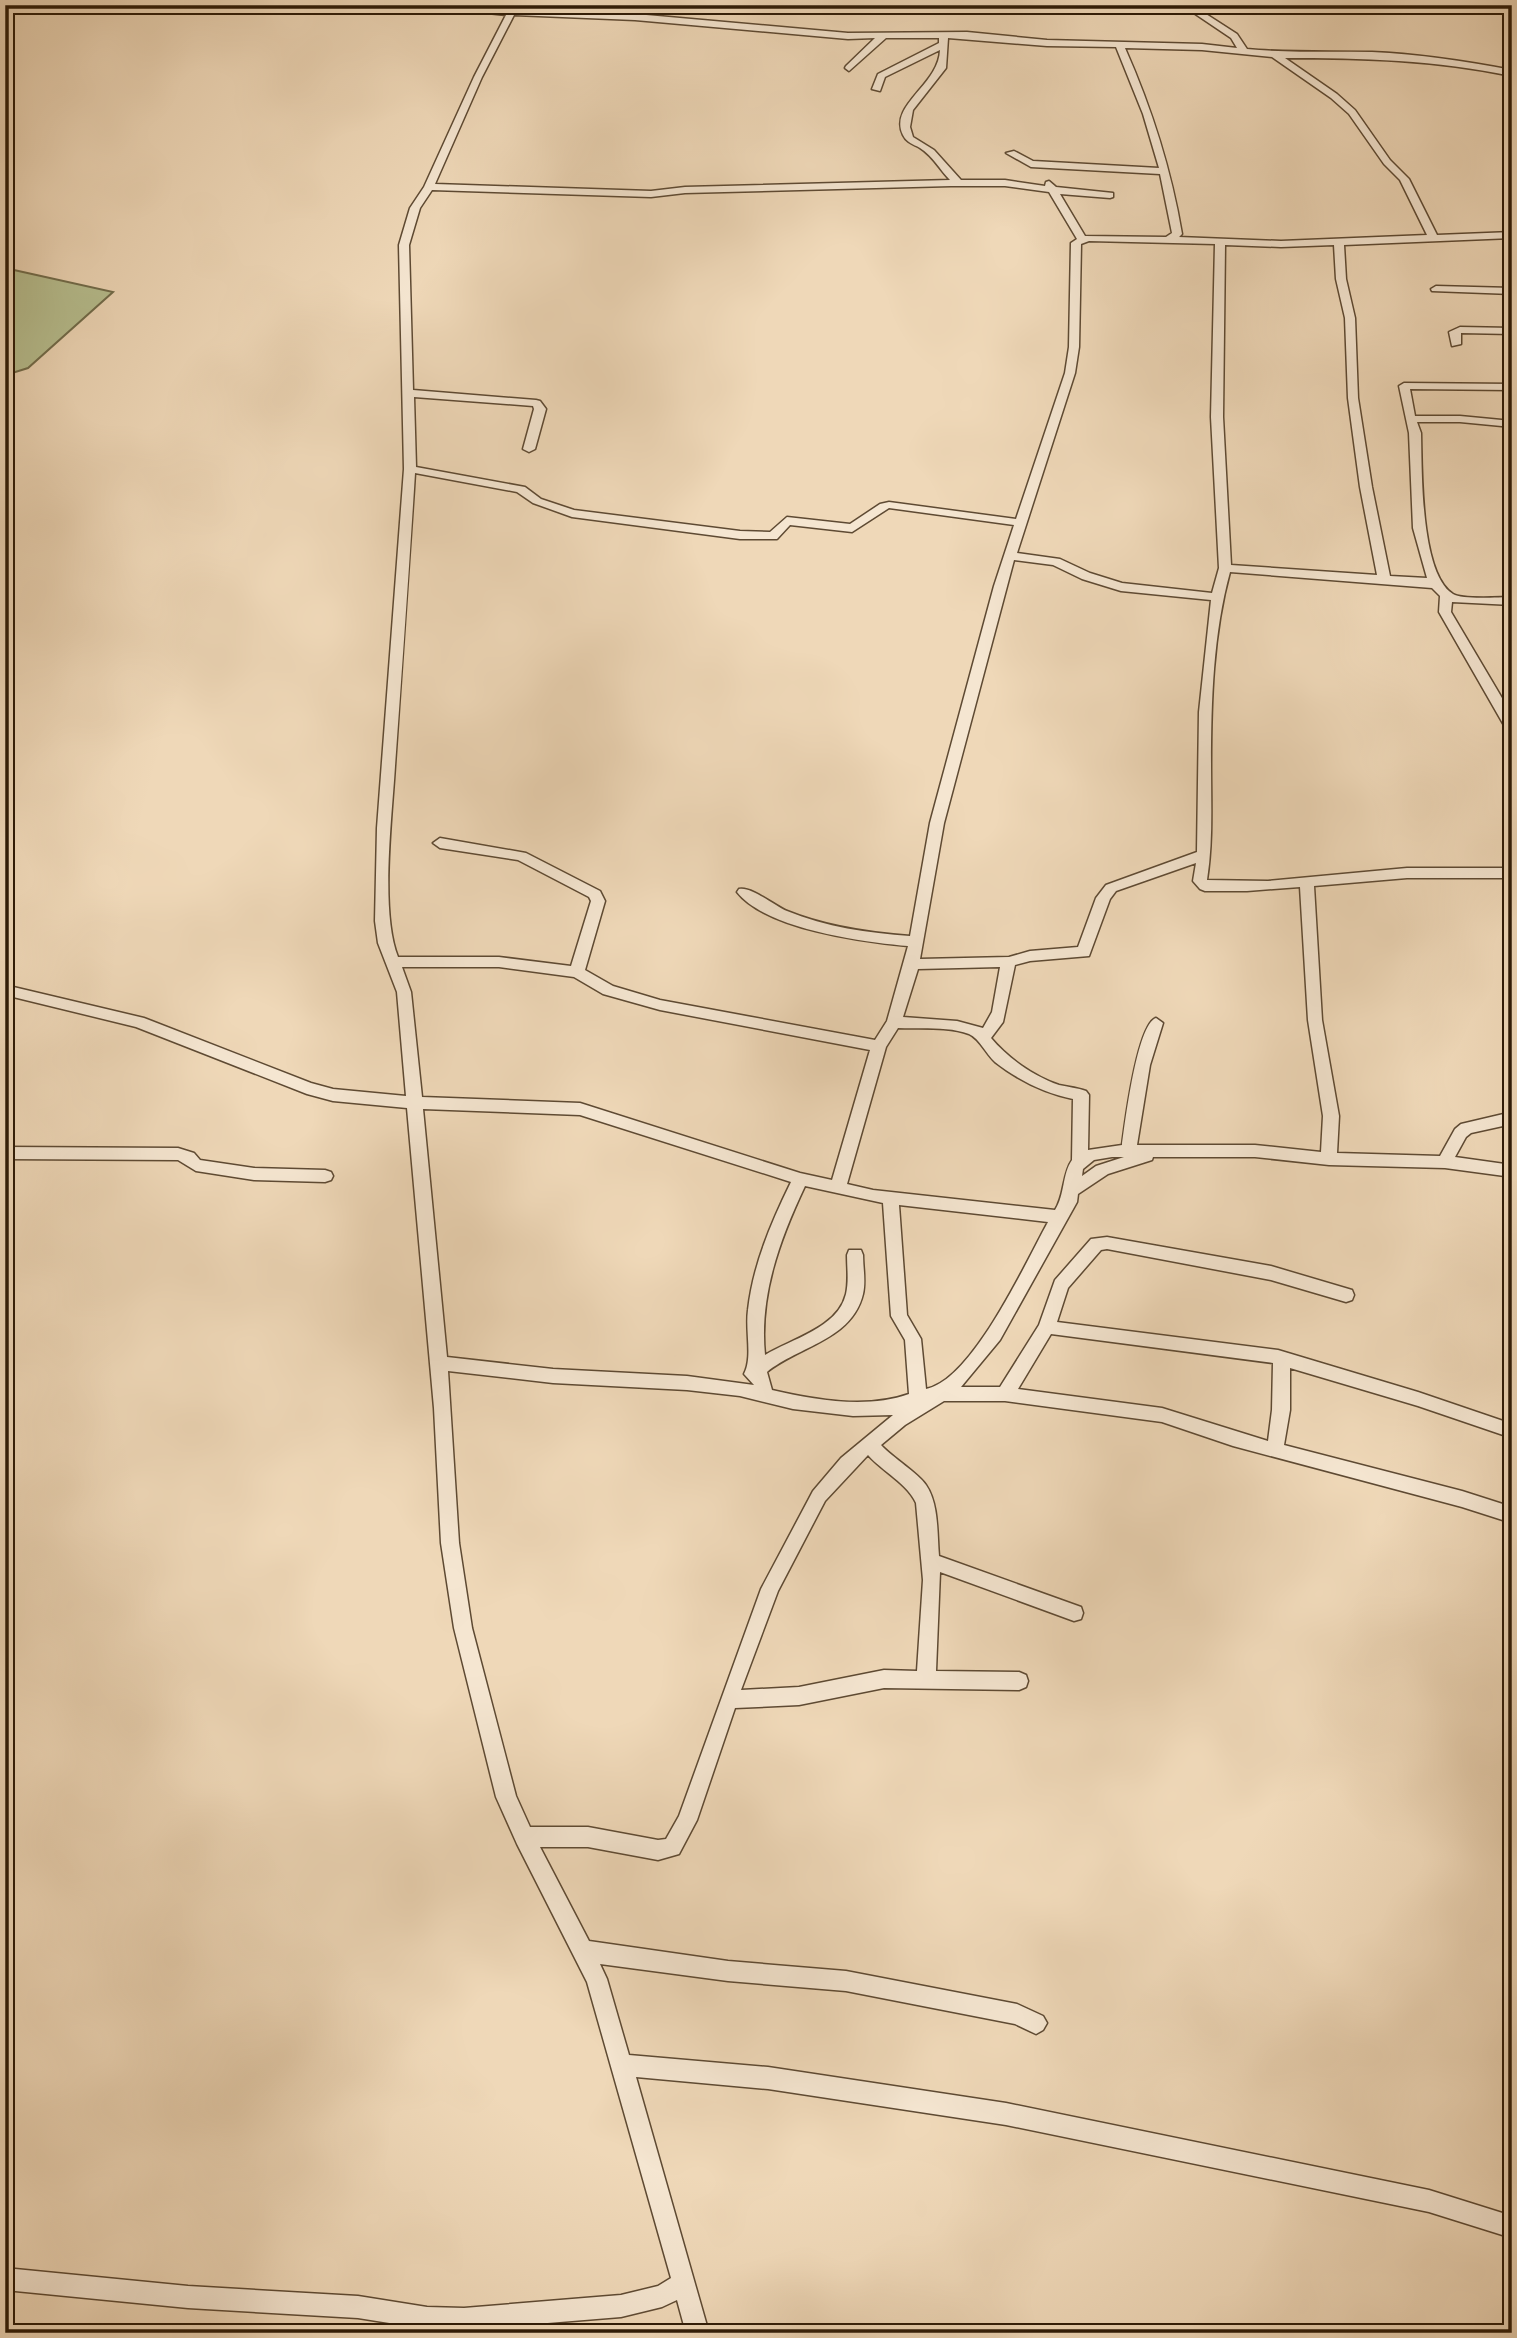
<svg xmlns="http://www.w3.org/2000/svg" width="1517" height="2338" viewBox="0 0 1517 2338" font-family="'Gentium Book Plus',serif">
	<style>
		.green { fill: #b7bf90; stroke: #726d4c; stroke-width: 2 }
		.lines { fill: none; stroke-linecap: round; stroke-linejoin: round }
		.minor-casing { stroke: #5e4a33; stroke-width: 3 }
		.minor { fill: #f5e6d1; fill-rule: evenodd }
	</style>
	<rect width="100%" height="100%" fill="#efd8b8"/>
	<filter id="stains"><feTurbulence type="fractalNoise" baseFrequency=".00286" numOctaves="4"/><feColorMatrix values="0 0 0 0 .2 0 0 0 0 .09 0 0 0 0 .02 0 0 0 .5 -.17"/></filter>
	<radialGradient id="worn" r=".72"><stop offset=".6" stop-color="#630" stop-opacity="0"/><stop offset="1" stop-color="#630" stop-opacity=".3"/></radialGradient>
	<path class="green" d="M5,268L113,292L28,368L6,375Z"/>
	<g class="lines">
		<g class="minor-casing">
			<g id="minor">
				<path d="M413,5L508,10L511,5H519L517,10L635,14L848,33L967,32L1047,40L1202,44L1237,48L1231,38L1182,5H1192L1237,34L1247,49C1289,53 1330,51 1372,52C1419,54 1465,61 1512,70V76C1436,60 1362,58 1285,58L1337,94L1355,110L1390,160L1409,179L1437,235L1512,232V238L1344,245L1346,279L1355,318L1358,398L1372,487L1390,576L1427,578L1413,528L1409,433L1399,386L1404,383L1512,384V390L1410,389L1415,416H1460L1512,421V427L1460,422H1417L1421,433C1422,469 1420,574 1453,594C1462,600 1499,597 1512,597V605L1452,602L1451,612L1512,715V731L1505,727L1439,612L1440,596L1432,588L1230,572C1213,634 1211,702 1211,766C1211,804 1213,842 1207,880L1268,881L1407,868H1512V878H1407L1314,886L1322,1020L1339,1116L1337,1153L1440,1156L1455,1129L1461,1124L1512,1112V1124L1471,1133L1466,1137L1455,1157L1512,1165V1177L1445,1168L1329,1165L1255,1157H1153L1152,1160L1108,1174L1078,1194L1077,1202L1000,1340L961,1387H1000L1039,1325L1055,1280L1091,1239L1107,1237L1271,1266L1352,1290L1354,1295L1352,1300L1346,1302L1271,1280L1107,1249L1101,1250L1068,1288L1057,1322L1278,1350L1418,1392L1512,1424V1438L1418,1406L1290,1368V1410L1284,1445L1462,1491L1512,1507V1523L1462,1507L1233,1446L1162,1422L1005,1401H944L905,1425L881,1445C893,1458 918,1473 926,1485C939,1504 937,1534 939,1556L1081,1607L1083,1613L1081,1619L1074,1621L940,1572L936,1671L1019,1672L1026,1675L1028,1681L1026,1687L1019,1690L884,1688L799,1705L735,1708L697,1820L679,1854L658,1860L588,1847H540L589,1941L728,1961L846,1971L1017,2004L1043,2016L1047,2023L1043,2030L1036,2034L1015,2024L846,1991L728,1981L600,1964L607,1979L629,2055L768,2067L1006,2103L1429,2190L1512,2216V2238L1429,2212L1006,2125L768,2089L636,2077L709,2333H686L677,2300L662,2307L621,2317L464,2330L427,2329L358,2318L188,2308L5,2290V2268L188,2286L358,2296L427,2307L464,2308L621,2295L658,2286L671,2278L587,1982L517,1844L496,1797L454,1628L441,1543L434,1408L407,1108L333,1101L307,1094L136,1027L5,995V985L144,1018L311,1083L333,1089L406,1096L397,992L378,943L375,921L377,828L404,469L399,245L410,208L424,187L474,77L506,15ZM514,15L635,20L848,39L875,38L846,66L845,68L849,71L886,38H939V43L878,74L872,89L880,91L885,77L940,50C939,85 888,105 903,135C907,143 913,144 920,148C933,156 940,170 950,180L685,187L651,191L435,184L482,77ZM948,38L1047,46L1116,47L1143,114L1159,168L1033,161L1014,151L1006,153L1031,167L1160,174L1172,233L1166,237L1085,236L1060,194L1110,198L1113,197V193L1056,187L1049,181L1046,182L1045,186L1005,180H961L934,150L913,137L910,127L913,110L946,68ZM1125,48L1202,50L1272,57L1331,98L1349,114L1384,164L1400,180L1427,235L1281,241L1179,237L1182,234C1171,169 1152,109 1125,48ZM951,186H1005L1049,192L1077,239L1071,243L1069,347L1065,373L1016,519L889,502L880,504L850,524L787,517L770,532L740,531L574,510L541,499L525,487L416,467L414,397L533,406L534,409L523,449L529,452L535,449L546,409L540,401L536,400L413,390L409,245L420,208L432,190L651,197L685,193ZM1089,241L1215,244L1211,417L1219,568L1212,593L1122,583L1090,573L1060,559L1017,553L1075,373L1079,347L1081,244ZM1225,245L1281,247L1334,245L1336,279L1345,318L1348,398L1360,487L1377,575L1231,565L1223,417ZM415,473L517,492L533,503L572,517L740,539H777L790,525L852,532L889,508L1014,525L994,586L930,823L910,936C868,933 826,927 787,911C775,906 751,886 739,889L737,892C766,929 863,942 908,946L887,1021L875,1040L660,1000L613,986L585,970L605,901L600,891L526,853L440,838L433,843L440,848L518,860L589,897L591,901L571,966L499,957H398C380,912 392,817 395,766C402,669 409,571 415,473ZM1014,560L1053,565L1082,579L1121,591L1211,600L1199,712L1197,852L1106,885L1096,898L1078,947L1030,951L1009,957L920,959L944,823ZM1196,863L1193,881L1200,889L1205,891H1247L1300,887L1308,1020L1323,1116L1321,1152L1255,1145H1137L1150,1065L1163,1023L1156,1018C1137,1024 1125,1123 1122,1145L1088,1150L1089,1095L1086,1091C1078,1088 1068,1087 1059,1085C1033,1076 1008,1058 991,1038L1003,1022L1015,965L1030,961L1089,956L1110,899L1116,891ZM402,967H499L574,977L603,994L660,1010L870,1050L832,1180L800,1173L580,1103L422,1097L411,992ZM1000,967L992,1012L983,1028L957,1021L903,1017L918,969ZM898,1028C920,1029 948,1026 969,1034C980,1039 986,1054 995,1062C1018,1080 1045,1093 1073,1099L1072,1160C1062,1174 1065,1195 1055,1210L873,1190L847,1184L886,1047ZM423,1109L580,1115L791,1182C771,1223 753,1265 748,1310C745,1331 753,1357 744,1374L754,1385L687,1376L553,1369L447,1357ZM1112,1157H1124L1096,1166L1082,1176L1083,1169L1094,1160ZM805,1186L883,1203L891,1316L905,1340L909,1394C867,1409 815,1400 772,1390L767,1372C799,1346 852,1340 863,1294C866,1281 863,1268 863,1255L861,1250H849L847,1255C847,1268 849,1281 846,1294C838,1328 791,1339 765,1355C759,1295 780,1239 805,1186ZM899,1205L1048,1222C1026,1262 972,1381 926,1389L921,1339L907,1315ZM1051,1334L1273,1363L1272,1410L1268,1441L1162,1408L1018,1389ZM448,1371L553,1383L687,1390L740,1396L793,1409L853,1416L893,1415L841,1458L813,1491L761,1589L679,1816L666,1839L658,1840L588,1827H530L516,1796L472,1628L459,1543ZM868,1455C882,1471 908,1484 916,1503L923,1580L917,1671L884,1670L799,1687L741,1690L778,1591L825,1501Z"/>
				<path d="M1436,286L1512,288V294L1432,291L1431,289Z"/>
				<path d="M1460,327L1512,328V334L1461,333V344L1452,346L1449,332Z"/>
				<path d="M5,1147L178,1148L194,1153L200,1160L254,1168L325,1170L331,1172L333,1176L331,1180L325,1182L254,1180L196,1171L178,1160L5,1159Z"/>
			</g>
		</g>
		<use href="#minor" class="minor"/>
	</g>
	<rect width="1517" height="2338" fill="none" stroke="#efd8b8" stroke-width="28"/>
	<rect x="7" y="7" width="1503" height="2324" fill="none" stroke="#2e1b07" stroke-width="3.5"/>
	<rect x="14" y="14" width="1489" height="2310" fill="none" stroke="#2e1b07" stroke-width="2"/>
	<rect width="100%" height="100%" filter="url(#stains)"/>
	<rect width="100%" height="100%" fill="url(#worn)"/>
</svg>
